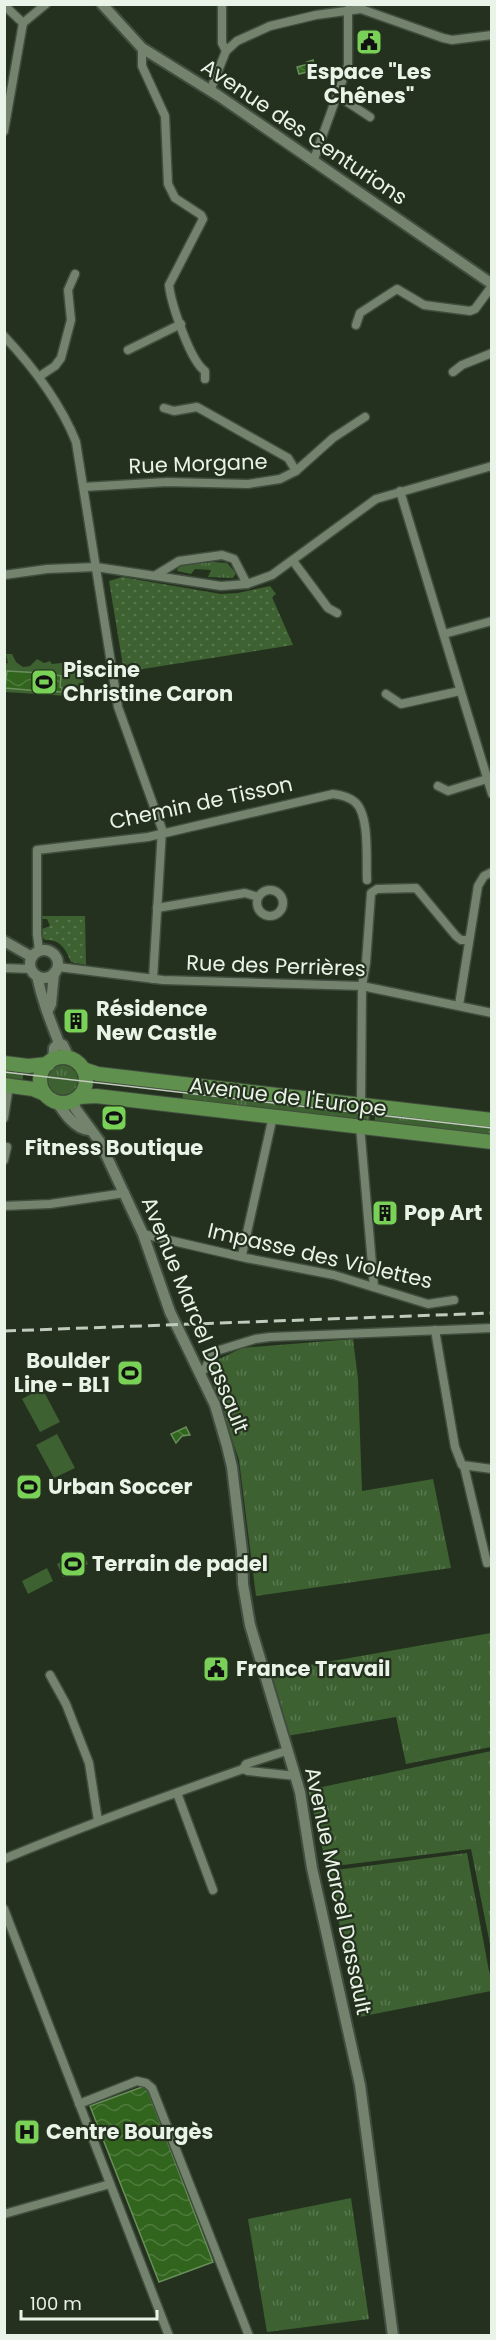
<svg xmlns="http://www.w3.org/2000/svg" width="496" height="2340" viewBox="0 0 496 2340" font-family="Poppins,sans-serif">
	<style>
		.grass { fill: url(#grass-tufts) }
		.park { fill: url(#park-dots) }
		.garden { fill: #3d6131 }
		.water { fill: url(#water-waves); stroke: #688f59; stroke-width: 1.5 }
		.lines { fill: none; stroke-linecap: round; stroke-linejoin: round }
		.minor-casing { stroke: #414d3e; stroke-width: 11 }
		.tertiary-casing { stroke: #414d3e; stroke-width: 14 }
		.primary-casing { stroke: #414d3e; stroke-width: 16 }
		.minor { stroke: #73836e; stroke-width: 8 }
		.tertiary { stroke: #73836e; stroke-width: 10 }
		.primary { stroke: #60904d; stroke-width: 14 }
		.tram { stroke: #c0cabd; stroke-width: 1.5 }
		.rail { stroke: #c0cabd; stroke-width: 3; stroke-dasharray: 12 6; stroke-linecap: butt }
		.labels { text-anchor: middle; stroke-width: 4.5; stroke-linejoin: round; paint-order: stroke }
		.poi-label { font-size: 21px; font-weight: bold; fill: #eaf3e7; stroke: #24311f; text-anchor: start }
		.street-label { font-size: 21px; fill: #eaf3e7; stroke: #24311f }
	</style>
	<defs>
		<pattern id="grass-tufts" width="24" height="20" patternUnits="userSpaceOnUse" patternTransform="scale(1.5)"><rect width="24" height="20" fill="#3d6131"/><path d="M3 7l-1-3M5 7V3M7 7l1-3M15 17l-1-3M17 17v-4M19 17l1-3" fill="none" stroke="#59784f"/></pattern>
		<pattern id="park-dots" width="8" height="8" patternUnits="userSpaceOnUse" patternTransform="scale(1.5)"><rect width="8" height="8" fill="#3d6131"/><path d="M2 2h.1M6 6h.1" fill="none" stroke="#59784f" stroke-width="1.8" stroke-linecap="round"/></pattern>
		<pattern id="water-waves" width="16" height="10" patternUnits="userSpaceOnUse" patternTransform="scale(1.5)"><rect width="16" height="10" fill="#31641c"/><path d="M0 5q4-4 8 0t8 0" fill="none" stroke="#4f7b3d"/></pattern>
	</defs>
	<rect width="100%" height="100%" fill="#24311f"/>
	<g class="grass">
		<path d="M214,562L227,563L236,573L233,578L208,577L211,570L195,569L191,574L177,571L179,565Z"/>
		<circle cx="63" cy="1080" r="15"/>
		<path d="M5,1066L24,1069L22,1085L5,1083Z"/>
		<path d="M184,1087L370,1112L369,1125L182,1102Z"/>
		<path d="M376,1109L491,1123V1139L374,1125Z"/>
		<path d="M353,1339L358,1379L362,1491L433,1479L451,1568L256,1596L239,1460L213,1384V1362L242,1348Z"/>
		<path d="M491,1633V1747L406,1764L396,1717L287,1736L270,1672Z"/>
		<path d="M491,1751V1949L471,1849L327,1867L308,1790Z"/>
		<path d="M467,1853L491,1982V1991L359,2017L328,1871Z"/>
		<path d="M351,2198L369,2319L267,2332L248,2219Z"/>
	</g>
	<g class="park">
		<path d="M122,577L221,594L238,593L270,586L276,594L272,597L293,645L124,672L109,581Z"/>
		<path d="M42,916H85L86,965L71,962C66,949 60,939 45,940L42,936V929L50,926L47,919H42Z"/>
	</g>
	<g class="garden">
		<path d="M6,654H12L16,662L23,667L30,666L37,659L44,663L50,661L52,664L79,661L81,667H84V674L82,675L85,689L71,691L67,696L5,692L4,664L8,663Z"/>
		<path d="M42,1388L60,1422L40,1432L22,1399Z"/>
		<path d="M57,1434L75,1468L54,1478L36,1445Z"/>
		<path d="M82,1551L88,1564L63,1577L57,1564Z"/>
		<path d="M47,1568L53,1581L28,1594L22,1581Z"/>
	</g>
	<g class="water">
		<path d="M313,60L315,70L299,74L297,67L308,64L307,62Z"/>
		<path d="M7,671L41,673L39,691L5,688Z"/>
		<path d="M49,674L61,676L60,687L62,688V692L47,691Z"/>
		<path d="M186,1427L190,1435L182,1436L176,1443L171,1434Z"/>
		<path d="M142,2087L147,2088L213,2262L159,2282L90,2106Z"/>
	</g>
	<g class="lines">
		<g class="minor-casing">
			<g id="minor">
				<path d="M222,4V43L226,51"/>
				<path d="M4,5L23,23"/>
				<path d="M23,23L46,4"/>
				<path d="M142,48V66L165,116L168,184L175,198L201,215L203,219L169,285C171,303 190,361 205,371V379"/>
				<path d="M210,91L226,51L237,41L270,26L316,15L361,9L443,38L452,40L492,35"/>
				<path d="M338,96L370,117"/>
				<path d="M4,131L23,23"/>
				<path d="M313,162L348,65V10"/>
				<path d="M356,325L360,313L397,289L424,305L470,311L475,309L492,286"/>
				<path d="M4,336C34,368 60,402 76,442L118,707L162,829L153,979"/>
				<path d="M128,350L181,324"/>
				<path d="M453,372L462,365L492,353"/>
				<path d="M40,376L55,366L61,358L71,320L68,290L75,274"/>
				<path d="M164,408L174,411L197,407L288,458L296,471"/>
				<path d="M84,487L167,482L248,484L280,479L296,471L333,438L365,417"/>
				<path d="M400,491L492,794"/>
				<path d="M293,561L328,608L337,613"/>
				<path d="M4,575L47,569L96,567L221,586L247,584L272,575L376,499L492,466"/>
				<path d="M156,575L179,561L222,555L234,559L247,584"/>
				<path d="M444,634L492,621"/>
				<path d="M386,694L401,704L460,691"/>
				<path d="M438,786L448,791L487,779"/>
				<circle cx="270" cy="903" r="13"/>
				<path d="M157,908L245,893L258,897"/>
				<path d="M39,951L37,934V850L148,837L333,794C341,795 349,797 355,802C370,815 366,860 367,880"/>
				<path d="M58,967L163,980L362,986L492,1013"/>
				<path d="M4,968L31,969"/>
				<path d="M459,1005L478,886L484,876L492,872"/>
				<path d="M361,1104L362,986L366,963L371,893L377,889L416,888L456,936L461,940H468"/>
				<path d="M4,1118L9,1086"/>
				<path d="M360,1126L374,1287"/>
				<path d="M4,1147H7L4,1160"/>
				<path d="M4,1206L50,1204L125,1193"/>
				<path d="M143,1234L246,1258L334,1275L428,1304L454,1300"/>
				<path d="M242,1255L273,1116"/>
				<path d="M435,1330L455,1447L462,1465L492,1469"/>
				<path d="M200,1373L205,1369L213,1352L255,1339L270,1337L492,1328"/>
				<path d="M464,1466L487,1563"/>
				<path d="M50,1675L66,1704L89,1763L98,1821"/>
				<path d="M243,1769L248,1771L296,1776"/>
				<path d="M177,1793L213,1890"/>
				<path d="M4,1859C83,1826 163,1797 243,1769L246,1764L286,1751"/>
				<path d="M4,1909L169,2336"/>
				<path d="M79,2104L137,2081L146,2083L152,2088L249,2336"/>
				<path d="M4,2214L110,2184"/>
			</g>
		</g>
		<g class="tertiary-casing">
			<g id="tertiary">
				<path d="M102,4L142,48L219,96L492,284"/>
				<path d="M4,941L32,957"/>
				<circle cx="44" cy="964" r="14"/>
				<path d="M37,976C42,1000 50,1020 59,1043L63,1045L69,1058"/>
				<path d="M48,1010L51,1004L54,973"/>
				<path d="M53,1060L54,1048L59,1043"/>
				<path d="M74,1101L75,1108L100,1142L143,1234L170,1312L215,1405L227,1446L232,1467L242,1551L243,1584L250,1625L300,1792L312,1868L360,2085L393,2336"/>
				<path d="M57,1102C64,1113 75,1129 89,1130"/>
			</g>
		</g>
		<g class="primary-casing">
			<g id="primary">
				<circle cx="63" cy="1080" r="23"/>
				<path d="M4,1063L28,1066L48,1064"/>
				<path d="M83,1069L98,1074L492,1120"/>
				<path d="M4,1085L33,1089L45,1094"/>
				<path d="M79,1097L96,1096L492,1142"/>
			</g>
		</g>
		<use href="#minor" class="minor"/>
		<use href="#tertiary" class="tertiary"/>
		<use href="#primary" class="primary"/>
		<path class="tram" d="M4,1072L492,1128"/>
		<path class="rail" d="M4,1331L492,1313"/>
	</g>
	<defs>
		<g id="civic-square" transform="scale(1.35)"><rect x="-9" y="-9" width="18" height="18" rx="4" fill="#79d157" stroke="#24311f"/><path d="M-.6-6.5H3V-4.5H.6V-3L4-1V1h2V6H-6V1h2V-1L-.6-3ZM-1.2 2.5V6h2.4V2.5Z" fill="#111"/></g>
		<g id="stadium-square" transform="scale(1.35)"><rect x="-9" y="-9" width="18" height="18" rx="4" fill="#79d157" stroke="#24311f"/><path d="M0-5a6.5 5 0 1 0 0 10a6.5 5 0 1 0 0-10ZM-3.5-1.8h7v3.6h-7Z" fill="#111"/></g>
		<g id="building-square" transform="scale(1.35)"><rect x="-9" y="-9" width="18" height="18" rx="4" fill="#79d157" stroke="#24311f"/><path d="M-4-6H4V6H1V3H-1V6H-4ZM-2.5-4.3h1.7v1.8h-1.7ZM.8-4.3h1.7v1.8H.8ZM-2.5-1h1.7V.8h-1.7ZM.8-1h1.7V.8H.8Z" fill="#111"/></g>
		<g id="hospital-square" transform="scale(1.35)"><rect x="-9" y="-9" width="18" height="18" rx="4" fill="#79d157" stroke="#24311f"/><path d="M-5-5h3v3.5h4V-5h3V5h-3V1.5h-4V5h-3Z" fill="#111"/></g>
	</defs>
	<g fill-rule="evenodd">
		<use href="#civic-square" x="369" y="42"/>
		<use href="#stadium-square" x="44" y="682"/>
		<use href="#building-square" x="76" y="1021"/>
		<use href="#stadium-square" x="114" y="1118"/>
		<use href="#building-square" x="385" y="1213"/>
		<use href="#stadium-square" x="130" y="1373"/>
		<use href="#stadium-square" x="29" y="1487"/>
		<use href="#stadium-square" x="73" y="1564"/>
		<use href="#civic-square" x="216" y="1669"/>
		<use href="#hospital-square" x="27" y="2132"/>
	</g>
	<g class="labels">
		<g class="poi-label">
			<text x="369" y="79" text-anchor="middle">Espace "Les<tspan x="369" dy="24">Chênes"</tspan></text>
			<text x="63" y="677">Piscine<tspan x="63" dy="24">Christine Caron</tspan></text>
			<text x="96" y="1016">Résidence<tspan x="96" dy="24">New Castle</tspan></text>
			<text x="114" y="1155" text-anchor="middle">Fitness Boutique</text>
			<text x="404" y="1220">Pop Art</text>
			<text x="110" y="1368" text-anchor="end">Boulder<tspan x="110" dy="24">Line - BL1</tspan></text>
			<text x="48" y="1494">Urban Soccer</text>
			<text x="92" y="1571">Terrain de padel</text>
			<text x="236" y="1676">France Travail</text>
			<text x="46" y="2139">Centre Bourgès</text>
		</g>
		<g class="street-label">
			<text transform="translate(304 132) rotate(34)" y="7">Avenue des Centurions</text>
			<text transform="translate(198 464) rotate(-2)" y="7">Rue Morgane</text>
			<text transform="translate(201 803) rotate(-12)" y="7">Chemin de Tisson</text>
			<text transform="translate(276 966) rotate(2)" y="7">Rue des Perrières</text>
			<text transform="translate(288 1097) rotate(7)" y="7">Avenue de l'Europe</text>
			<text transform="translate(320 1256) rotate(13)" y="7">Impasse des Violettes</text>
			<text transform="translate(195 1315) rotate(68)" y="7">Avenue Marcel Dassault</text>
			<text transform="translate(338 1891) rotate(78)" y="7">Avenue Marcel Dassault</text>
		</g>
	</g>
	<rect width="496" height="2340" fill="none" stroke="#eaf3e7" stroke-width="12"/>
	<path d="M21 2310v9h136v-9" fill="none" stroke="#eaf3e7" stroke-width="3"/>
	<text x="30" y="2310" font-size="18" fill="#eaf3e7" stroke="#24311f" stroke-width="4.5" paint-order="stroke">100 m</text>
</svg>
